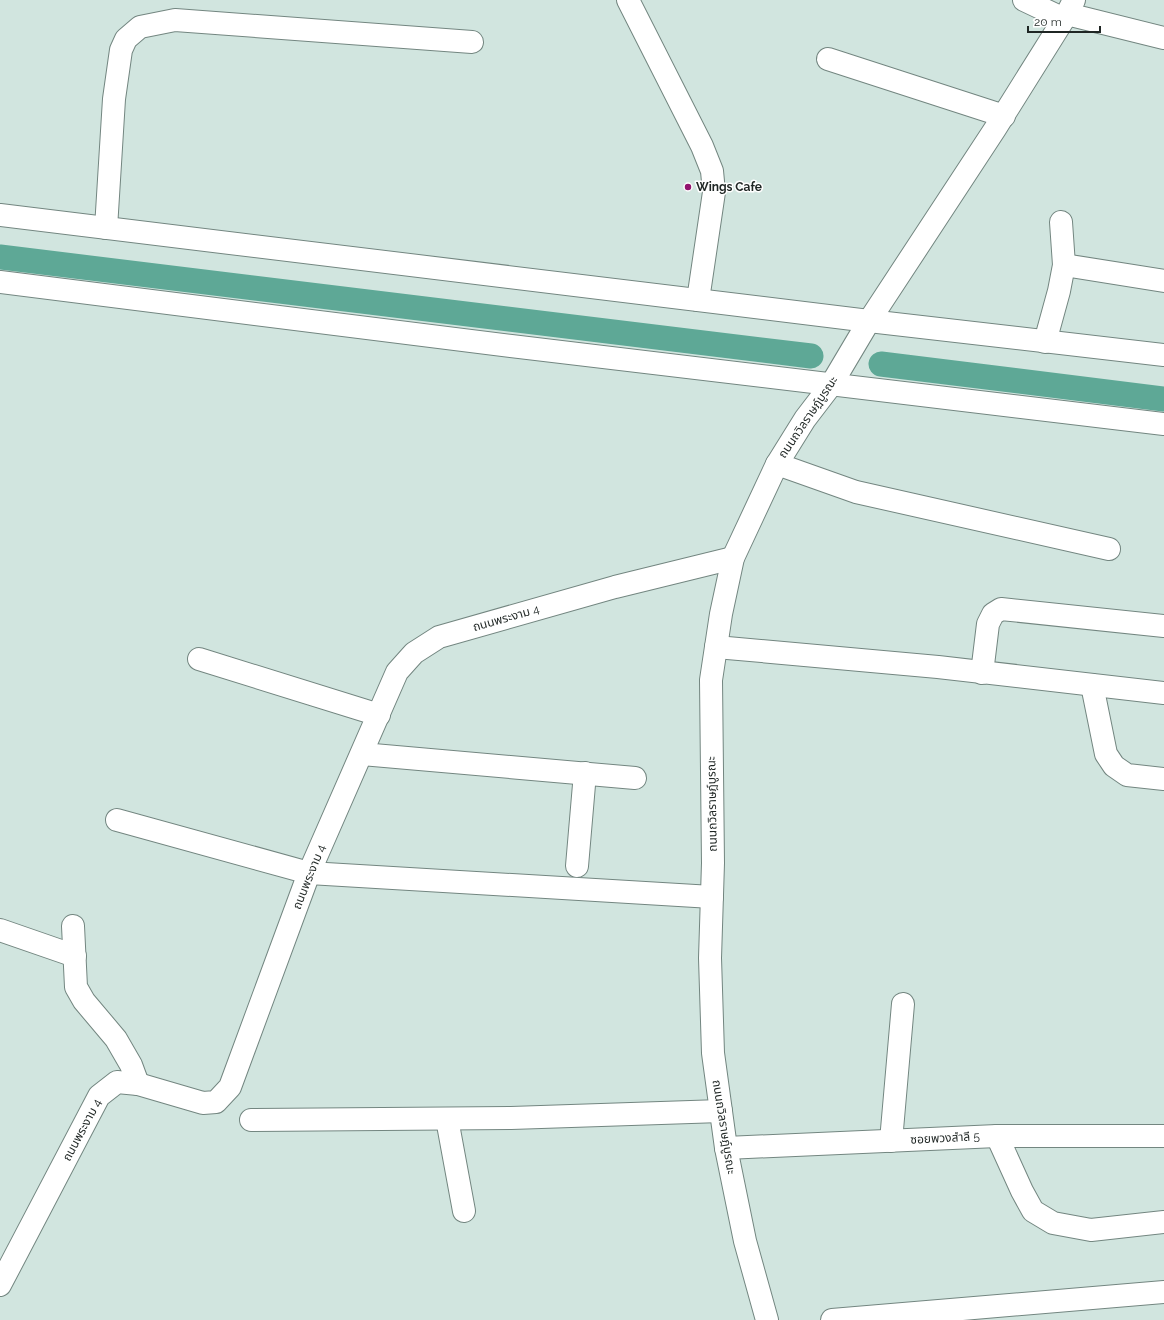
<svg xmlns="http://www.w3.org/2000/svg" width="1164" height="1320" viewBox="0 0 1164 1320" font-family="Raleway,'Noto Sans Thai',sans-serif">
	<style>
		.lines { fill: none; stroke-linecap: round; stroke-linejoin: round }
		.canal { stroke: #5ea896; stroke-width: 25 }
		.minor-casing { stroke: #738680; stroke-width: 24 }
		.minor { stroke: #fff; stroke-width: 22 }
		.poi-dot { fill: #92136e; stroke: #fff; stroke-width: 1.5 }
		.labels { text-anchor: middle; stroke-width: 3; stroke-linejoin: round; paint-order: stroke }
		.poi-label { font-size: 12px; font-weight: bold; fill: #1f2624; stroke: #fff; text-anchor: start }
		.street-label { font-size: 12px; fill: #1f2624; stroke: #fff }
	</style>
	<rect width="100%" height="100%" fill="#d1e5df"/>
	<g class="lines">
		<g class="canal">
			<path d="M0,257L811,356"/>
			<path d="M881,364L1164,399"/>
		</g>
		<g class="minor-casing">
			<g id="minor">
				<path d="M628,0L702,146L712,171L714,192L698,300"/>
				<path d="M1024,0L1064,19"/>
				<path d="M1067,14L1164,38"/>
				<path d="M828,59L1004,116"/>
				<path d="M0,215L869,321L1164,355"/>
				<path d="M106,228L114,99L121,50L126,39L140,27L175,20L472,42"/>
				<path d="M1064,265L1164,281"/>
				<path d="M0,282L511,346L1164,424"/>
				<path d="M1045,342L1059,291L1064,265L1061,222"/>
				<path d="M777,464L856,492L1109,549"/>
				<path d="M716,647L938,667L1164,693"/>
				<path d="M199,659L379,715"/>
				<path d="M982,673L988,624L993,614L1001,609L1164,626"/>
				<path d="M1092,685L1106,754L1114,766L1127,775L1164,779"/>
				<path d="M362,754L635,778"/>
				<path d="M117,820L309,873L712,897"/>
				<path d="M577,866L585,773"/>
				<path d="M73,926L76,987L84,1001L116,1039L131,1065L138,1084"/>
				<path d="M0,930L75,956"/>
				<path d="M447,1119L464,1211"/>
				<path d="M251,1120L511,1118L721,1111"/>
				<path d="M997,1136L1022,1191L1033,1211L1053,1223L1091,1230L1164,1222"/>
				<path d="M891,1141L903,1004"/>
				<path d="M726,1148L997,1136H1164"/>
				<path d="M0,1285L99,1096L117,1082L138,1084L203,1103L216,1102L230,1087L309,873L397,672L414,653L439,637L615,587L733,558"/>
				<path d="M767,1320L745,1241L726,1148L713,1053L710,958L713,863L711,680L721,614L733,558L777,464L805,419L831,385L869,321L995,129L1067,14L1074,0"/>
				<path d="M832,1320L1164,1292"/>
			</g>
		</g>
		<use href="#minor" class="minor"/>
	</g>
	<circle class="poi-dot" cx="688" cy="187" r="4"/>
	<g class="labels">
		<g class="poi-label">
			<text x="696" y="191">Wings Cafe</text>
		</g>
		<g class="street-label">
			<text transform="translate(808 417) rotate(-56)" y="4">ถนนถวิลราษฎ์บูรณะ</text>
			<text transform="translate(506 618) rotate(-16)" y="4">ถนนพระงาม 4</text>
			<text transform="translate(712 804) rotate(-91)" y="4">ถนนถวิลราษฎ์บูรณะ</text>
			<text transform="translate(309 877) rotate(-68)" y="4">ถนนพระงาม 4</text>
			<text transform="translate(724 1127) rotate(81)" y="4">ถนนถวิลราษฎ์บูรณะ</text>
			<text transform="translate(82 1130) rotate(-62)" y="4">ถนนพระงาม 4</text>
			<text transform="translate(945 1138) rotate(-3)" y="4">ซอยพวงสำลี 5</text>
		</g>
	</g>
	<path d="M1028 26v6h72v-6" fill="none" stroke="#1f2624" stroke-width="2"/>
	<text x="1034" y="26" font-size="12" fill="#1f2624" stroke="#ffffff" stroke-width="3" paint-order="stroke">20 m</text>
</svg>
